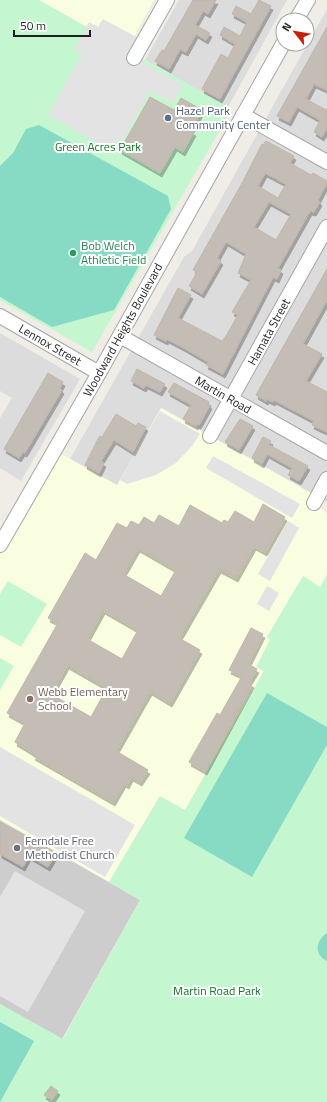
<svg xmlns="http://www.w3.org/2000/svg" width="327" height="1102" viewBox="0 0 327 1102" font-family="'Titillium Web',sans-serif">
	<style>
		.residential { fill: #dddcdc }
		.education { fill: #fafee0 }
		.religious { fill: #cdcdcd }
		.park { fill: #c4f7cf }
		.pitch { fill: #87dbc5 }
		.parking { fill: #e3e3e3 }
		.building { fill: #c4bdb5; stroke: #c1b6a8; fill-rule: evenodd; filter: url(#shadow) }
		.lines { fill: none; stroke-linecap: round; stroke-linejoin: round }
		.minor-casing { stroke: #a6a6a6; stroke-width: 16 }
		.minor { stroke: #fff; stroke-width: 14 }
		.service-dot { fill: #5c6f8a; stroke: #fff; stroke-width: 1.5 }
		.leisure-dot { fill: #2e9e5b; stroke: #fff; stroke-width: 1.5 }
		.education-dot { fill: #8d6e63; stroke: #fff; stroke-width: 1.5 }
		.worship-dot { fill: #6b7280; stroke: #fff; stroke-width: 1.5 }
		.labels { text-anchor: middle; stroke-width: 4; stroke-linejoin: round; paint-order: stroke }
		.service-label { font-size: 12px; fill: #4e5e75; stroke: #fff; text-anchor: start }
		.park-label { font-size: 12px; fill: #107a26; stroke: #fff }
		.leisure-label { font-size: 12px; fill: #27864d; stroke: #fff; text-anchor: start }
		.street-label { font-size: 12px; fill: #1f1f1f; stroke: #fff }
		.education-label { font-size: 12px; fill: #785e54; stroke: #fff; text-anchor: start }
		.worship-label { font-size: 12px; fill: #5b616d; stroke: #fff; text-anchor: start }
	</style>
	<defs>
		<filter id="shadow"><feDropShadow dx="2" dy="4" stdDeviation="0" flood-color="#0004"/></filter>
	</defs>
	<rect width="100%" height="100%" fill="#efede6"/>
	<g class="residential">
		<path d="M179,0H287L228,107L145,60Z"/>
		<path d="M327,9V502L162,408L117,486L70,459L184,257L192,251Z"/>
		<path d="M0,333L80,379L21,481L0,468V418L12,398L0,391Z"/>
	</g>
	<g class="education">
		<path d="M39,0H154L127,50Z"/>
		<path d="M161,408L323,500L320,508L327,513V575L320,587L303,576L267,637L270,640L257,667L264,671L185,810L159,797L109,882L0,820V553L58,452L117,485Z"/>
	</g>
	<path class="religious" d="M0,820L140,900L62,1039L0,1004Z"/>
	<g class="park">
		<path d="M0,0H39L232,109L92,352L0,300Z"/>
		<path d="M327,575V1102H0V1004L63,1039L140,900L109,882L160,796L185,810L264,671L256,667L270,640L267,637L303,576L320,587Z"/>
		<path d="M8,581L47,604L21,647L0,635V594Z"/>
		<path d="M0,658L14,666L0,690Z"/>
	</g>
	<g class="pitch">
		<path d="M39,125L168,196L171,209L114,310L52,327L0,297V166L13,153L26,129Z"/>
		<path d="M267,693L327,727V745L252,877L184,838Z"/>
		<path d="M327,933V961C314,955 315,941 327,933Z"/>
		<path d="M0,1022L34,1041L0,1102Z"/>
	</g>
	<g class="parking">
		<path d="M103,19L138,38L132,48L145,64L183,85L173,103L150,91L116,153L48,115L82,54L74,50L89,22L98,27Z"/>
		<path d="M160,411L200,434L192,446L176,463L156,475L127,484L120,480Z"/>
		<path d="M213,456L300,504L292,518L206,468Z"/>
		<path d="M288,521L299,528L270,581L258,574Z"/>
		<path d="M267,586L279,593L269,611L257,604Z"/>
		<path d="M0,747L135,825L105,877L0,816Z"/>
		<path d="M15,871L85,911L28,1012L0,996V897Z"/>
	</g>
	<g class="building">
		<path d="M193,0H216L208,14L203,11L195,25L210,33L206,40L196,34L186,52L180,49L169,69L155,61L162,50L164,51Z"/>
		<path d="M259,0L271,6L220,99L202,89L221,54L228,58L235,44L220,35L224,27L240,36L247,22L232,14L236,6L251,14Z"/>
		<path d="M327,27V90L314,84L306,99L326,110L327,108V128L322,137L314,132L320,120L297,107L289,122L277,116Z"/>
		<path d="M150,97L174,110L181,98L202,110L191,131L194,132L183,152L175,147L160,173L120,150Z"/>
		<path d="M266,141L294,156L290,163L311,175L313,173L327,181V183L318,200L320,202L314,212L310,211L278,268L281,270L277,279L273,277L223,374L206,365L208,362L184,348L167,339L166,341L154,335L178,288L191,295L178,318L222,341L226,336L238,315L232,312L251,280L238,273L246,254L226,242L217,258L221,261L202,294L189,286L197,272L193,270L241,185L262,144L263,145ZM265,173L286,184L278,198L258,186ZM269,202L291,214L276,240L254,227Z"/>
		<path d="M327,269V300L303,344L322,354L306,381L327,392V432L312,425L314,421L291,409L274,400L273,402L267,399L266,401L256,395Z"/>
		<path d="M137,369L165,384L160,392L146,385L144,388L131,381Z"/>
		<path d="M48,373L63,382L60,388L62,390L25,453L23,452L19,458L4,449Z"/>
		<path d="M174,383L209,402L208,404L210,405L199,425L197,424L196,426L183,419L191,405L168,392Z"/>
		<path d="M116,414L136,426L138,423L146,427L133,452L114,440L101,461L104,463L99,473L85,465L98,439L100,436L102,437Z"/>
		<path d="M240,419L253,426L239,450L225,442Z"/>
		<path d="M263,437L271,441L269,445L308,466L299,481L288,475L292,468L267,454L262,464L252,458Z"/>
		<path d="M263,504L285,517L265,552L254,546L236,578L219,569L179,638L200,650L170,703L150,691L116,751L148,770L140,782L131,777L127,785L124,783L113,802L33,756L35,754L15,742L25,723L7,713L58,623L48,618L85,553L96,560L117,523L127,528L131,521L139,525L144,517L154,523L159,515L179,526L190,505L222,523L224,520L228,522L235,511L254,522ZM138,548L176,570L161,596L123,574ZM103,610L138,630L122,659L87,639ZM67,665L107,688L91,717L51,694Z"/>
		<path d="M251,628L263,634L248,664L257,669L249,682L252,684L205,771L189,762L217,713L220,715L242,676L229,670Z"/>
		<path d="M0,822L56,853L48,867L29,856L23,867L0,854Z"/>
		<path d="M51,1086L58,1091L52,1100L44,1095Z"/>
	</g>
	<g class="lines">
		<g class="minor-casing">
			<g id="minor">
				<path d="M296,20L308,0"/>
				<path d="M134,58L167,0"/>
				<path d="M243,115L327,162"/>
				<path d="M0,316L99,373"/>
				<path d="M120,336L327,453"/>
				<path d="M210,436L327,227"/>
				<path d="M314,503L327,479"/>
				<path d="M0,545L99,373L283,44"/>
			</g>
		</g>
		<use href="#minor" class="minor"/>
	</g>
	<circle class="service-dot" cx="168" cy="118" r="4"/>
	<circle class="leisure-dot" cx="73" cy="253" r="4"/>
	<circle class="education-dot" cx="30" cy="699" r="4"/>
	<circle class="worship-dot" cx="17" cy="848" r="4"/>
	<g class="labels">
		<g class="service-label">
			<text x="176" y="115">Hazel Park<tspan x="176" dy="14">Community Center</tspan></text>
		</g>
		<g class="park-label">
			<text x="98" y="151">Green Acres Park</text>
			<text x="217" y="995">Martin Road Park</text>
		</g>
		<g class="leisure-label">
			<text x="81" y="250">Bob Welch<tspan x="81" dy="14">Athletic Field</tspan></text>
		</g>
		<g class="street-label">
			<text transform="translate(123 330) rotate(-61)" y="4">Woodward Heights Boulevard</text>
			<text transform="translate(269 332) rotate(-61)" y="4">Hamata Street</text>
			<text transform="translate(50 345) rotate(30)" y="4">Lennox Street</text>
			<text transform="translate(223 395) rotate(30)" y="4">Martin Road</text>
		</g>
		<g class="education-label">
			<text x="38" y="696">Webb Elementary<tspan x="38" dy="14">School</tspan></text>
		</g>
		<g class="worship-label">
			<text x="25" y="845">Ferndale Free<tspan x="25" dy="14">Methodist Church</tspan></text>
		</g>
	</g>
	<g transform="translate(295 32) rotate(301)"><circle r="19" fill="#ffffff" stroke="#a5a5a5"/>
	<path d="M0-3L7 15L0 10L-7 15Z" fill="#c61f08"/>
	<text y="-6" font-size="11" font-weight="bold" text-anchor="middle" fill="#1f1f1f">N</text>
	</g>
	<path d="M14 30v6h76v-6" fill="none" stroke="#1f1f1f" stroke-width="2"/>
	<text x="20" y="30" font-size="12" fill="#1f1f1f" stroke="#ffffff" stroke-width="3" paint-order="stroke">50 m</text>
</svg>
